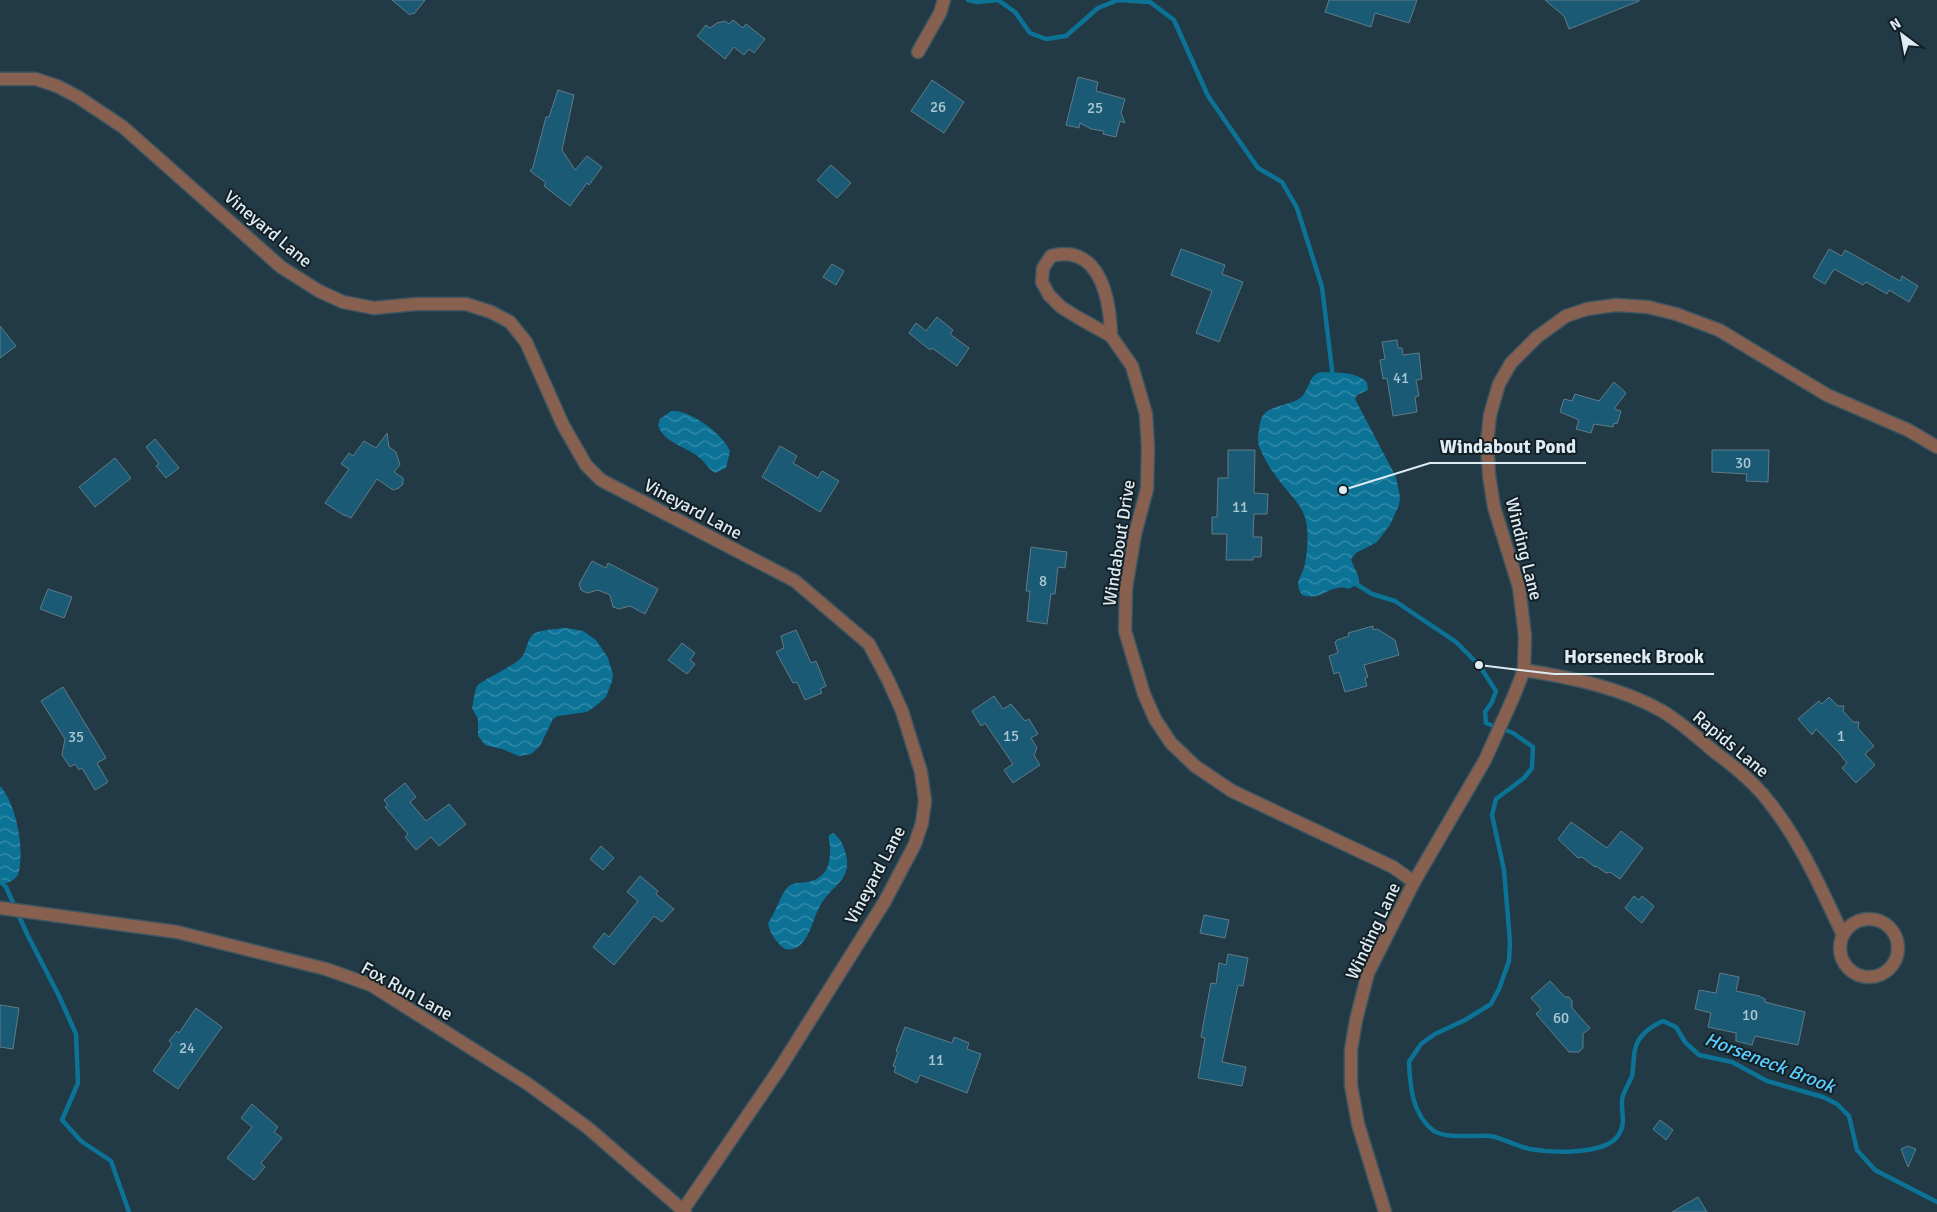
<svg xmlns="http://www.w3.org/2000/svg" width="1937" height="1212" viewBox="0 0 1937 1212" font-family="Signika,sans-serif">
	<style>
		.water { fill: url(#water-waves) }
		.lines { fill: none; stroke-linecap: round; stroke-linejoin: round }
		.stream { stroke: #0c7397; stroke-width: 4.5 }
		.building { fill: #1b5a74; stroke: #607b88 }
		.minor-casing { stroke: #3f5661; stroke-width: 15 }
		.minor { stroke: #876050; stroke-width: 12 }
		.labels { text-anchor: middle; stroke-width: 4; stroke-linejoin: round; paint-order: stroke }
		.number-label { font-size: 15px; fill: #acc7d3 }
		.street-label { font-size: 18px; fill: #ddebf3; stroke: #141f25 }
		.water-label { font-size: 19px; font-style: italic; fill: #5acdff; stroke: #141f25 }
		.leader { fill: none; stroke: #ddebf3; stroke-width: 2 }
		.callout-dot { fill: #ddebf3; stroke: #141f25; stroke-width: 2 }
		.callout-label { font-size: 19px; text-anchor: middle; font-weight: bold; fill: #ddebf3; stroke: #141f25; stroke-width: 4; stroke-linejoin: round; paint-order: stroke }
	</style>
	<defs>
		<pattern id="water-waves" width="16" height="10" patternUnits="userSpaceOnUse" patternTransform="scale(1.25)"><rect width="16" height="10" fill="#0c7397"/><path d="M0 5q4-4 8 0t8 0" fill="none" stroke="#3b8eab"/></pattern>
	</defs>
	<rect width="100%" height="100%" fill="#213a45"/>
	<g class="water">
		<path d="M1321,372C1336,373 1355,371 1367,382L1368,390L1357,395L1355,399L1396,477L1400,497L1399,505L1390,525L1377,542L1356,553L1351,559C1353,567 1360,575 1359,583L1349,589C1329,582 1324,602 1302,595C1293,581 1302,578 1305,564C1307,552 1309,534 1306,522C1304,507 1291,496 1282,484C1274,475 1259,452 1258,441C1257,437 1259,433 1259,429C1260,423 1261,416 1266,412C1272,407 1289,404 1297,400C1310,394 1307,375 1321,372Z"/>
		<path d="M671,411C690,409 723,434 730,451L726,468L715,473C709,469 706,464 701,459C687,446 664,444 658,425L660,419Z"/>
		<path d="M566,628L583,631L596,640L608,658L613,675L612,681L606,697L597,705L587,712L558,716L553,719L540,746L531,754L519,756L502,749L485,745L478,736V719L472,708C474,701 474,692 477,686C479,682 513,666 520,659C528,652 526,638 535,633C545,629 556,629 566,628Z"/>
		<path d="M0,786C17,805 25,851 18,875C13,881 8,884 0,883Z"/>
		<path d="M833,833C839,837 842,842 844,848C855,879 835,882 821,904C812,918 808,954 785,949C778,945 769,932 768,923C776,913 781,892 789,886C795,882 802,883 808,882C827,878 831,863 830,846C830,842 828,840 829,835Z"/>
	</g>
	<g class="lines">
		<g class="stream">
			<path d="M968,0L978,2L998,0L1015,12L1030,33L1046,39L1066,36L1098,8L1118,0L1150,2L1174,20L1208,96L1258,168L1282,182L1297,208L1322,287L1333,378"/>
			<path d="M1353,582L1372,594L1395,601L1456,642L1479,665L1496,691L1492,702L1485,712L1486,723L1513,733L1533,747L1532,768L1524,778L1496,799L1492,815L1504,870L1510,942L1509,961L1499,989L1491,1004L1465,1020L1435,1034L1421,1044L1409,1062C1410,1086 1412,1115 1434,1131C1446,1139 1475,1135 1490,1136C1503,1138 1516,1146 1530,1149C1551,1153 1602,1155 1617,1137C1627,1124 1621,1115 1622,1100C1623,1092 1629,1084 1632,1076C1634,1066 1633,1054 1636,1046C1640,1034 1652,1026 1663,1021L1676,1027L1685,1042L1699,1055L1732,1062L1767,1081L1823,1097L1837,1104L1849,1116L1857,1150L1875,1170L1937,1202"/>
			<path d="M0,881L6,887L27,934L59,996L76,1034L78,1083L62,1120L81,1141L111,1161L129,1212"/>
		</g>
	</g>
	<g class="building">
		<path d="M392,0H425L414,14L412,13L410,15Z"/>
		<path d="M1329,0H1417L1409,23L1375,13L1371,27L1325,12Z"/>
		<path d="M1545,0H1639V1L1569,29L1564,16Z"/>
		<path d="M733,20L743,28L746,24L765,39L754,53L749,49L744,55L734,47L725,59L697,36L706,25L710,28L717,23L725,21L729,24Z"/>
		<path d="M1078,77L1098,82L1096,91L1125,99L1121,113L1125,123L1120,121L1116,137L1103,134L1104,131L1091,129L1080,123L1079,128L1066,125Z"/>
		<path d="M932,80L964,102L944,133L911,111Z"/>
		<path d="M558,90L574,95L562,150L575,170L587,156L602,167L589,185L587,183L570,206L544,186L546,183L530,171L533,167L546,117H549Z"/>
		<path d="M831,165L851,183L837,198L817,180Z"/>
		<path d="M1181,249L1225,265L1222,274L1243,282L1219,342L1196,333L1212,291L1171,275Z"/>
		<path d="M1829,249L1842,256L1845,250L1900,281L1902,276L1918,286L1909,302L1889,290L1887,294L1866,282L1863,285L1834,269L1825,284L1813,277Z"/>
		<path d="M832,264L844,271L836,285L823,277Z"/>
		<path d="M937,317L953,330L950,334L969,348L957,366L932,348L930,350L909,333L916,323L926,331Z"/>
		<path d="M0,326L16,346L0,358Z"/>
		<path d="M1397,340L1398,348H1402L1403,355L1419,353L1422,379L1416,380L1419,396L1415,397L1417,412L1393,416L1387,378L1383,379L1380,360L1385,359L1382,342Z"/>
		<path d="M1614,382L1626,393L1614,409L1621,411L1617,424L1614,423L1613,427L1594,424L1591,433L1576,429L1579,420L1560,412L1564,399L1572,401L1575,394L1599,401Z"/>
		<path d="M387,433L389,447L396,452L400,465L394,472L403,478V484L399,488L393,490L377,479L351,518L345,515V516L325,503L349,469L341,464L349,453L353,456L364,441L376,448Z"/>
		<path d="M155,439L179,468L166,478L156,466L159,464L146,447Z"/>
		<path d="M780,446L797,456L793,463L818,478L822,471L839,481L820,512L762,477Z"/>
		<path d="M1228,450H1255L1254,493L1268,494L1267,514H1254L1253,537H1262L1261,557H1253V560H1226L1227,534H1212V517H1217L1218,478H1228Z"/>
		<path d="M1712,450H1769L1768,482L1746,481L1747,474L1712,472Z"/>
		<path d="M115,458L131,478L95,507L79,487Z"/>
		<path d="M1031,547L1067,552L1065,568L1058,567L1055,594H1051L1047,624L1027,621L1030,591H1026Z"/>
		<path d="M592,561L606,568L608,563L658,589L645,614L630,606L619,609L613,607L610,595L598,590L587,593L581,590L579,584Z"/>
		<path d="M48,589L72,597L64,618L40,609Z"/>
		<path d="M1373,626V630L1377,629L1395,640L1399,655L1364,665L1368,677L1365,678L1367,686L1345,692L1339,672L1334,674L1329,656L1338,653L1335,642L1337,640L1349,636L1348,633Z"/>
		<path d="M796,630L811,663L816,661L826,686L820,689L822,693L805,700L797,682L793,683L776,652L784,648L781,636Z"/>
		<path d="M682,643L695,653L690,660L695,664L687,674L668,660Z"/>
		<path d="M63,687L106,758L97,763L108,782L95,790L82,768L79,770L75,764L70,767L62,755L65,739L41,701Z"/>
		<path d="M994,696L1003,709L1011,704L1025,721L1029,719L1038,734L1031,738L1037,748L1034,755L1040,765L1013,783L1004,770L1013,764L985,723L981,726L972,711Z"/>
		<path d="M1829,697L1838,706H1844L1843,711L1853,722H1859L1858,728L1874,746L1865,754L1875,765L1856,783L1842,768L1847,763L1838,752L1816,729L1812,735L1798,719L1819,701L1822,704Z"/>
		<path d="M405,783L416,797L410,802L426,821L449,804L466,824L439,846L431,837L416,850L405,837L408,834L385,807L388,805L384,800Z"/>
		<path d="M1571,822L1607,848L1621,831L1643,848L1620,879L1610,872L1606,873L1596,866L1595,867L1582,857L1578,858L1558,839Z"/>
		<path d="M601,846L614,858L603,870L590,859Z"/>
		<path d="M640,876L658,891L656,894L674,909L662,922L654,916L614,965L593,947L604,933L609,937L638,901L627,892Z"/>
		<path d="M1634,896L1639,900L1642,896L1654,906L1642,923L1625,908Z"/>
		<path d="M1204,915L1229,920L1225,938L1200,933Z"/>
		<path d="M1228,954L1248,958L1243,986L1238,985L1222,1062L1246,1067L1242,1086L1198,1078L1205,1038L1201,1037L1211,983L1216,984L1219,963L1226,965Z"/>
		<path d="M1720,973L1739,977L1736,991L1759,996L1765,999V1002L1805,1012L1798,1045L1755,1036L1752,1045L1736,1041V1033L1708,1027L1711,1013L1695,1009L1699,990L1716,993Z"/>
		<path d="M1550,981L1565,997H1569L1572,1001V1008L1590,1028L1583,1034V1048L1579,1052H1569L1536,1014L1541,1009L1531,998Z"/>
		<path d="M0,1005L19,1008L13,1049L0,1047Z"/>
		<path d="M196,1008L222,1027L178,1089L153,1071L172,1044L169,1041L177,1031L179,1033Z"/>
		<path d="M905,1027L952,1043L954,1037L969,1043L967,1049L981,1054L967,1093L920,1075L917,1083L894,1072L896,1067L893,1066L898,1052L896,1051Z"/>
		<path d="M252,1104L278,1127L274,1132L282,1138L261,1163L265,1167L254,1180L227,1158L252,1127L241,1118Z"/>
		<path d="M1660,1120L1673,1130L1666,1140L1653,1129Z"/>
		<path d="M1908,1146L1916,1149L1908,1167L1901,1149Z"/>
		<path d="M1698,1197L1707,1212H1672Z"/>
	</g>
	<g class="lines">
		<g class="minor-casing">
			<g id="minor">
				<path d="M918,52L940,13L944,0"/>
				<path d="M0,79H36L57,86L78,97L123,127L281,267L319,291L343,302L374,308L416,304H466L491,312L510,322L526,342L563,425L586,465L601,480L795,581L869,644L888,680L902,711L921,772L925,801L922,823L915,844L885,901L780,1068L683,1210"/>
				<path d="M1111,336C1110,299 1100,243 1051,256L1043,268L1042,282L1049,295L1061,307L1077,317L1111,336L1132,366L1146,414L1148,448L1147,489L1135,534L1126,588L1125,631L1144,694L1155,719L1171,743L1195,766L1232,791L1393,867L1414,882"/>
				<path d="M1524,670C1571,678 1620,687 1662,711C1681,722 1699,739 1716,753C1735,767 1755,783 1769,802C1801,842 1821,889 1843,935"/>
				<path d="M0,908L177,932L326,969L371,985L528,1084L588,1128L685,1212"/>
				<circle cx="1869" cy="948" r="29"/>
				<path d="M1385,1212L1358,1124L1351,1085V1050L1356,1020L1368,973L1414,882L1485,760L1513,698L1524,670L1525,636L1519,587L1494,507L1489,475L1487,443L1490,415L1499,384L1511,363L1537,337L1566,316L1587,309L1616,305L1648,307L1676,314L1719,330L1827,395L1908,430L1937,447"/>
			</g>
		</g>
		<use href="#minor" class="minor"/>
	</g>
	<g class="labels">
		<g class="number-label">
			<text x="938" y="112">26</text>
			<text x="1095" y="113">25</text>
			<text x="1401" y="383">41</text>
			<text x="1743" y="468">30</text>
			<text x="1240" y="512">11</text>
			<text x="1043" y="586">8</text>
			<text x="1011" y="741">15</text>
			<text x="1841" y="741">1</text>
			<text x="76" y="742">35</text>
			<text x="1750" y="1020">10</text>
			<text x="1561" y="1023">60</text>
			<text x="187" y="1053">24</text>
			<text x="936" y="1065">11</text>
		</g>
		<g class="street-label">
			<text transform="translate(268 229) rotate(40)" y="6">Vineyard Lane</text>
			<text transform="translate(693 509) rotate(28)" y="6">Vineyard Lane</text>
			<text transform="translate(1119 543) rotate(-81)" y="6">Windabout Drive</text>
			<text transform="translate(1524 549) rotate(76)" y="6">Winding Lane</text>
			<text transform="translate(1731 744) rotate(40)" y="6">Rapids Lane</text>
			<text transform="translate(875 875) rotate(-62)" y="6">Vineyard Lane</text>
			<text transform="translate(1373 931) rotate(-65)" y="6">Winding Lane</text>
			<text transform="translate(407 991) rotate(29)" y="6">Fox Run Lane</text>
		</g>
		<g class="water-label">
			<text transform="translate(1770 1062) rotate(21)" y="7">Horseneck Brook</text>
		</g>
	</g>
	<path class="leader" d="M1343 490L1430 463H1586M1479 665L1554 674H1714"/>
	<g class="callout-dot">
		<circle cx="1343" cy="490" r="5"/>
		<circle cx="1479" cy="665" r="5"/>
	</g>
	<g class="callout-label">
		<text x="1508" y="453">Windabout Pond</text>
		<text x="1634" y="663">Horseneck Brook</text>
	</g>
	<g transform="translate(1902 35) rotate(328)" stroke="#141f25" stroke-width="4" paint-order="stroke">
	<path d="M0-4L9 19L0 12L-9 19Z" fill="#ddebf3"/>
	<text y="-8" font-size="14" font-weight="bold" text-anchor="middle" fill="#ddebf3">N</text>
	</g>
</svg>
